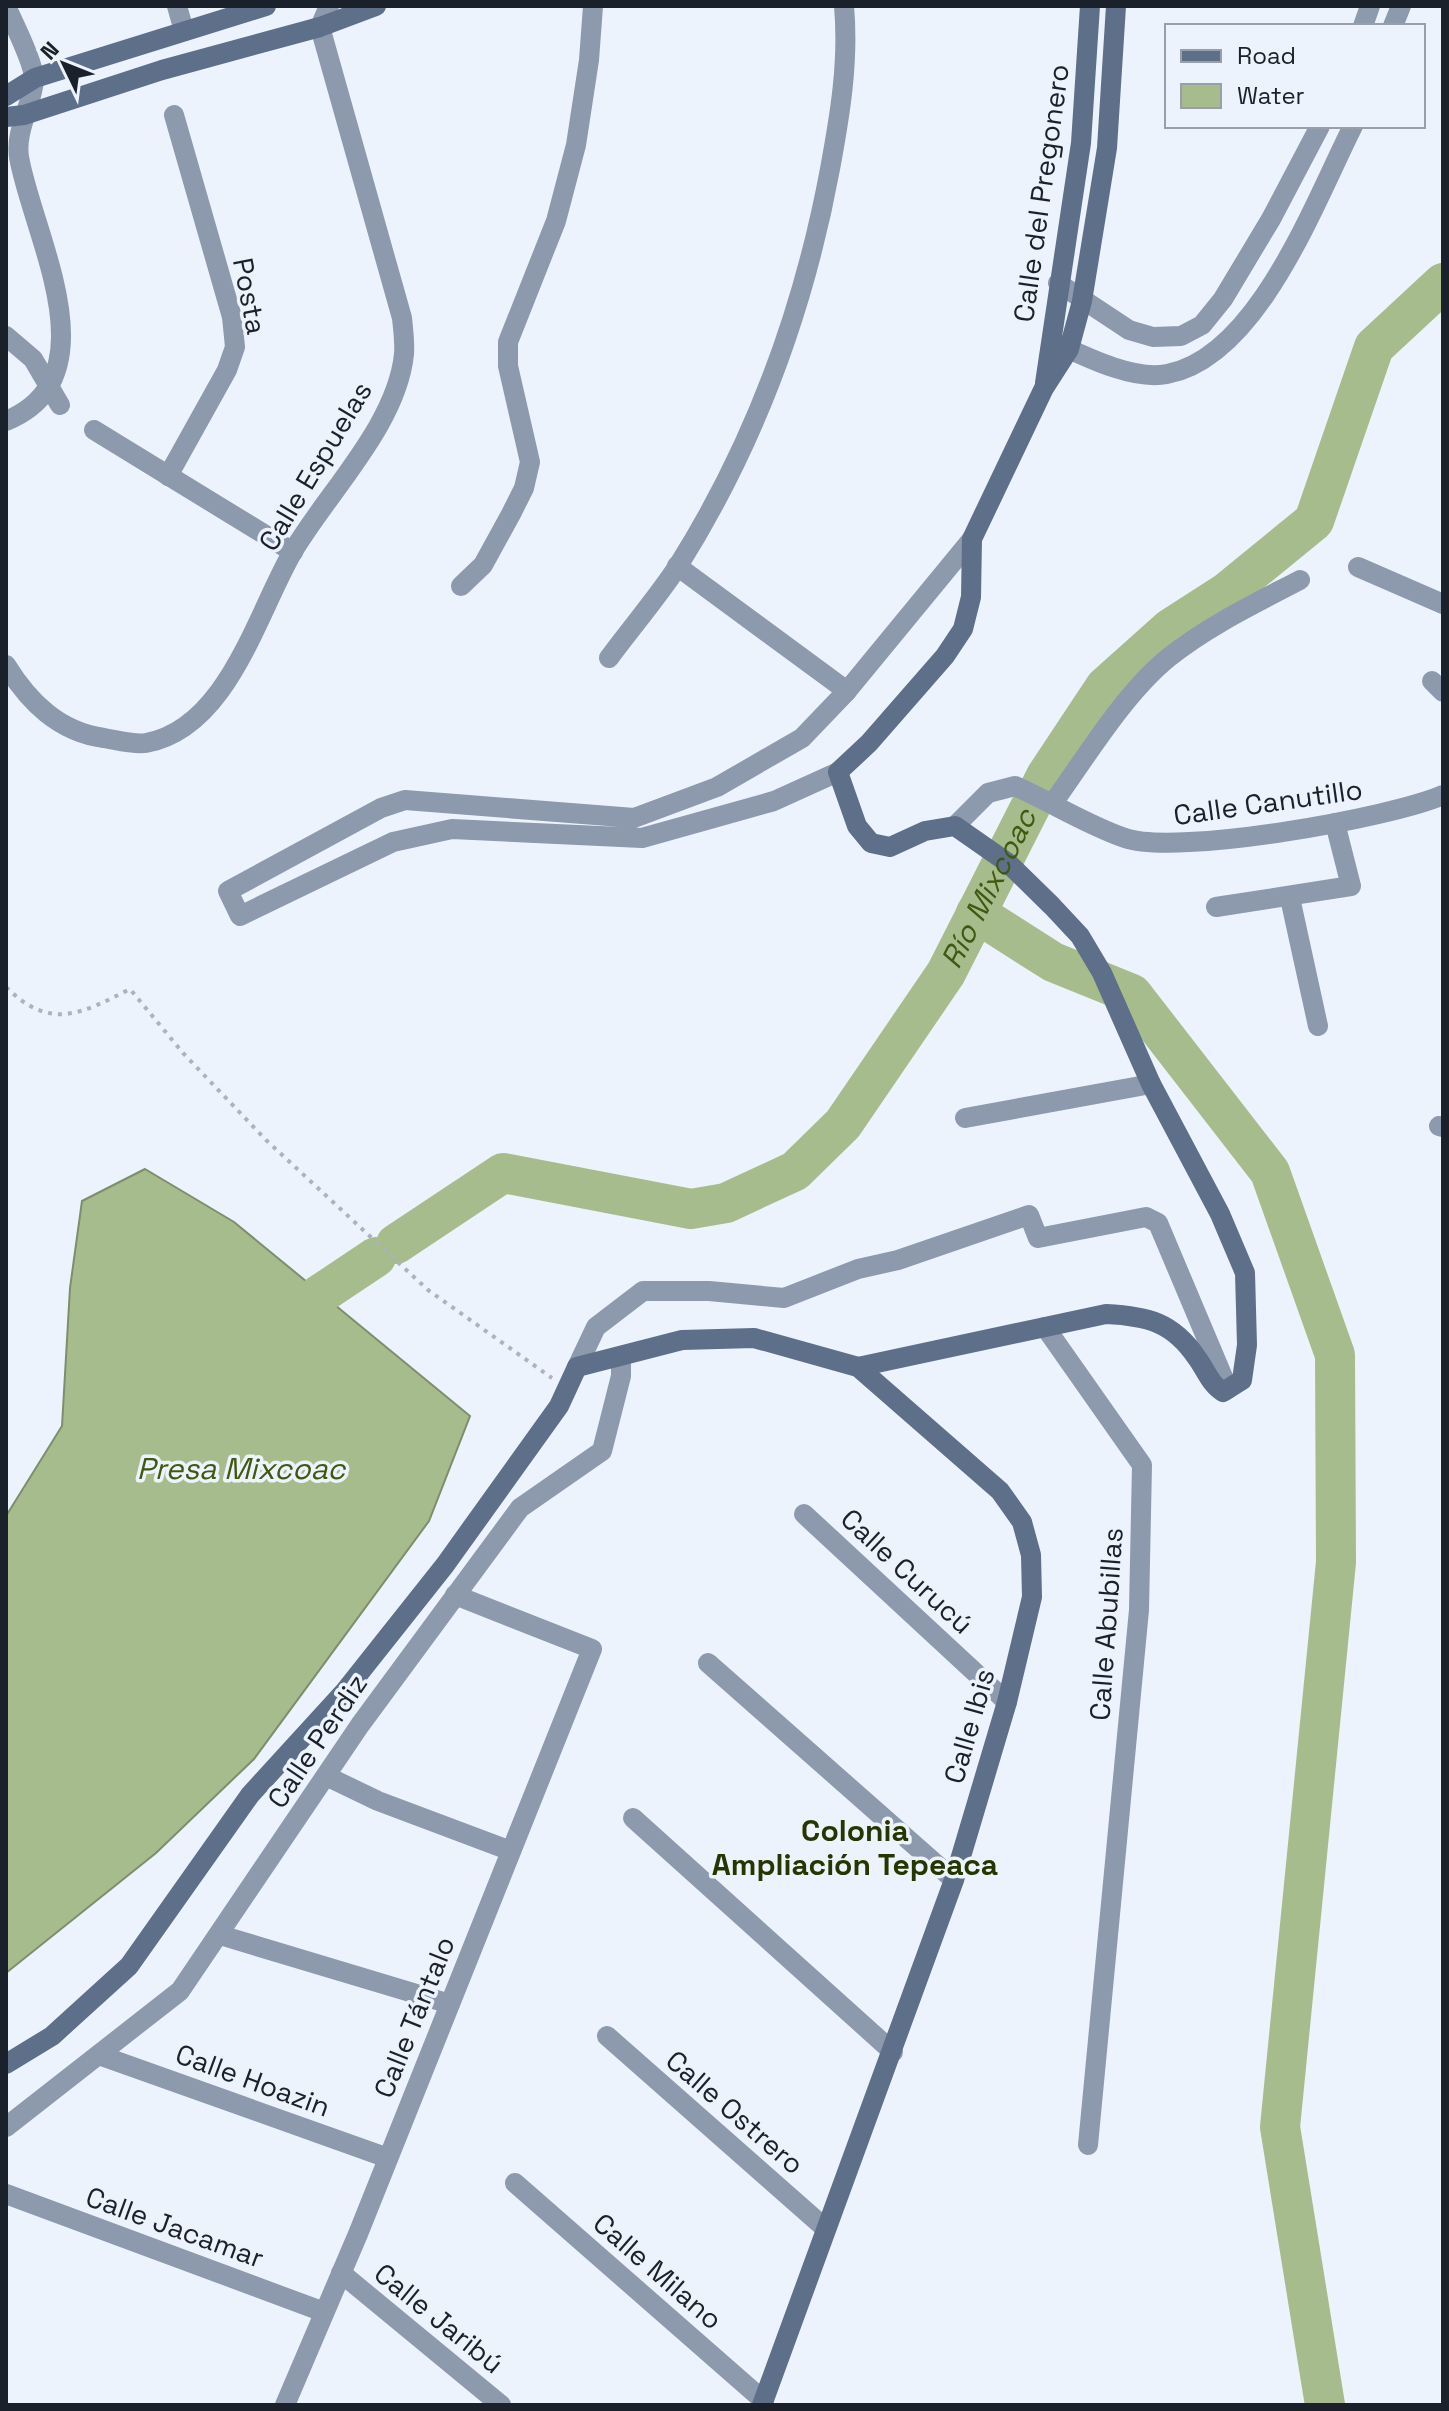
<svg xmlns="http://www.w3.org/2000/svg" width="1449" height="2411" viewBox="0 0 1449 2411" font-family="'Space Grotesk',sans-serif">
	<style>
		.water { fill: #a7bc8c; stroke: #7d8e6f; stroke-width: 2 }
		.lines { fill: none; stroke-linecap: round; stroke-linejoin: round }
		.river { stroke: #a7bc8c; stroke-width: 40 }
		.path { stroke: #acb3bc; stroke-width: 4; stroke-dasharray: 4 6; stroke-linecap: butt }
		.street { stroke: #8d99ac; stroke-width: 20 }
		.secondary { stroke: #5d6f89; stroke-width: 20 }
		.labels { text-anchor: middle; stroke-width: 7; stroke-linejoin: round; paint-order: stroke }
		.street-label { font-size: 28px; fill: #1b212a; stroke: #ecf3fc }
		.water-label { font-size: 30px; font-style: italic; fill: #405912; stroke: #ecf3fc }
		.neighbourhood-label { font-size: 30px; font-weight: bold; fill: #253701; stroke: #ecf3fc }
	</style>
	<rect width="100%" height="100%" fill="#ecf3fc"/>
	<path class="water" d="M145,1169L234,1222L470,1416L429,1521L254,1759L156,1853L6,1973V1516L62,1426L70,1288L82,1201Z"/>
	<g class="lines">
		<g class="river">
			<path d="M976,913L1053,962L1132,994L1270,1172L1335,1355L1336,1562L1280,2127L1325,2405"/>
			<path id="s1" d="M396,1244L503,1173L691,1209L726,1203L795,1171L843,1124L946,973L1046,776L1105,687L1171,628L1227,592L1314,521L1374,347L1443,283"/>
			<path d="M319,1295L376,1257"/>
		</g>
		<path class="path" d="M6,987C50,1031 81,1014 130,989L183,1053L266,1140L428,1290L552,1378"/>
		<g class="street">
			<path d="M6,6C13,22 35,65 34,80C32,105 15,131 19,157C32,234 114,377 6,421"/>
			<path d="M177,6L184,31"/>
			<path d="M1363,26L1370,6"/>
			<path d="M1393,26L1401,6"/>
			<path d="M1058,283L1129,330L1153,337L1181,336L1202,325L1223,299L1271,219L1320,126"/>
			<path d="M6,336L33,359L60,405"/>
			<path d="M1056,343C1086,357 1134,381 1167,374C1258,357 1315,201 1353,126"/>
			<path d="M94,430L293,552"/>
			<path d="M168,476L227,370L235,347L232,317L174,115"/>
			<path d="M677,566L847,691"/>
			<path d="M1358,567L1443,604"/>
			<path d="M461,586L483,565L511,514L524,488L530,462L508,366V342L556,221L576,145L589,60L593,6"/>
			<path d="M609,658C631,628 657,598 678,566C754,445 804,309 830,169C840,115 849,61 844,6"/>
			<path d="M6,665C29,702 59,732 104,738C116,740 134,745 146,743C227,728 256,616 292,553C327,493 397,425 404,354C405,342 403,329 402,318L320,27L329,6"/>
			<path d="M1432,681L1443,692"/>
			<path d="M838,772L774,801L642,838L452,829L393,842L240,916L228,891L381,808L405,800L634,818L717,787L802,738L847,691L972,539"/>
			<path d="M1053,803C1086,757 1124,694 1168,658C1208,626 1254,604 1300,580"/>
			<path d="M955,826L988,793L1015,786C1051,802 1087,825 1125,838C1177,856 1390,818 1443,795"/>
			<path d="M1290,898L1318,1026"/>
			<path d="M1216,907L1351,886L1335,823"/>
			<path d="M965,1118L1151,1084"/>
			<path d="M1439,1126L1443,1127"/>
			<path d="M1045,1327L1142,1465L1139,1610L1088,2145"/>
			<path d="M577,1367L596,1327L643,1291H709L784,1298L858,1269L898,1260L1029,1215L1038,1238L1146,1217L1158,1223L1228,1389"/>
			<path d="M804,1514L1007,1702"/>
			<path d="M708,1663L954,1880"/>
			<path d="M326,1776L378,1801L511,1851"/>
			<path d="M633,1818L893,2052"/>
			<path d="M220,1935L450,2004"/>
			<path d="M607,2036L826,2229"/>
			<path d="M99,2055L388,2158"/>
			<path d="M6,2127L180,1991L360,1725L520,1508L602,1451L621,1376V1357"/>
			<path d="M515,2183L764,2401"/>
			<path d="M6,2194L324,2312"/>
			<path d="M341,2273L501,2405"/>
			<path d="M285,2405L358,2234L592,1649L455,1595"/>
		</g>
		<g class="secondary">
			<path d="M6,96L35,78L266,6"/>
			<path d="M6,117L24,115L162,70L320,27L376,6"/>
			<path d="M1045,383L1081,143L1090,6"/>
			<path d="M858,1367L1106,1314C1147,1316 1173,1322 1197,1358C1206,1370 1210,1384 1223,1392L1242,1380L1247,1345L1245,1273L1220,1214L1151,1084L1102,973L1080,936L1052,906L1008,863L955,826L925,831L890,847L871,843L857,826L838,772L869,743L945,656L963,629L971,597L972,539L1044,388L1069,349L1082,301L1107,148L1116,6"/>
			<path d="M6,2064L52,2036L129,1966L250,1795L345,1691L445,1565L559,1406L577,1367L682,1340L754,1338L858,1367L1000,1491L1022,1522L1031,1555L1032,1597L1007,1702L954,1880L762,2405"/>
		</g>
	</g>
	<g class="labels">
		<g class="street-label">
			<text transform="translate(1041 193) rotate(-82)" y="10">Calle del Pregonero</text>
			<text transform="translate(250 296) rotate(79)" y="10">Posta</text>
			<text transform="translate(315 466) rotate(-59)" y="10">Calle Espuelas</text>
			<text transform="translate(1268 802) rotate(-8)" y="10">Calle Canutillo</text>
			<text transform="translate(907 1571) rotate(43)" y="10">Calle Curucú</text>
			<text transform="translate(1106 1624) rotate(-86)" y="10">Calle Abubillas</text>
			<text transform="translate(969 1726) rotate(-74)" y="10">Calle Ibis</text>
			<text transform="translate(317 1741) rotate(-56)" y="10">Calle Perdiz</text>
			<text transform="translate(414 2017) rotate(-68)" y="10">Calle Tántalo</text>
			<text transform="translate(253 2080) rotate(20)" y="10">Calle Hoazin</text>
			<text transform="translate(735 2112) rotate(41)" y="10">Calle Ostrero</text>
			<text transform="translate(175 2227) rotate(20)" y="10">Calle Jacamar</text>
			<text transform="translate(658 2271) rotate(41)" y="10">Calle Milano</text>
			<text transform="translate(439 2318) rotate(39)" y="10">Calle Jaribú</text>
		</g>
		<g class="water-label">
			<text dy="10" stroke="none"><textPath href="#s1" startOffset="776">Río Mixcoac</textPath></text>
			<text x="241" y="1479">Presa Mixcoac</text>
		</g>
		<g class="neighbourhood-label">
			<text x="855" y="1841">Colonia<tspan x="855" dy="34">Ampliación Tepeaca</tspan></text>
		</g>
	</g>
	<rect width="1449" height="2411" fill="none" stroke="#1b212a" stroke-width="16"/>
	<rect x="1165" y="24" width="260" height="104" fill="#ecf3fc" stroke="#989fa8" stroke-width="2"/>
	<rect x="1181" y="50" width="40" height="12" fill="#5d6f89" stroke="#989fa8" stroke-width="2"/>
	<text x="1237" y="64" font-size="24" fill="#1b212a">Road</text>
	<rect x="1181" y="84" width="40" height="24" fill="#a7bc8c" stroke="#989fa8" stroke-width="2"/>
	<text x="1237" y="104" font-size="24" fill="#1b212a">Water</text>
	<g transform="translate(64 64) rotate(313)" stroke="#ecf3fc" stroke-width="6" paint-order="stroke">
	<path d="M0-6L14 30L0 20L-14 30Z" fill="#1b212a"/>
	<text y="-12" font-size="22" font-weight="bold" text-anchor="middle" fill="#1b212a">N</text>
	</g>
</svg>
